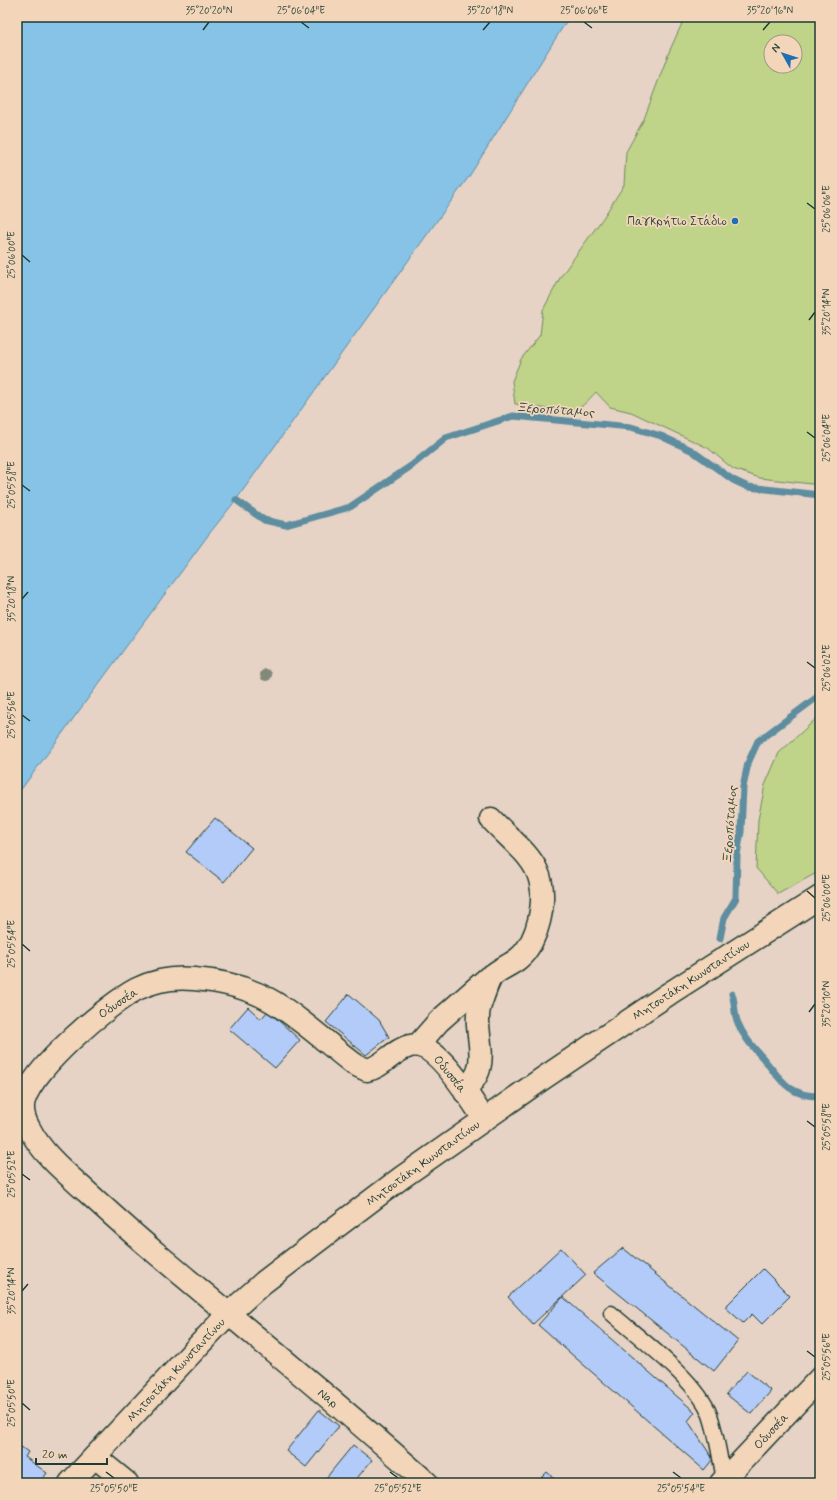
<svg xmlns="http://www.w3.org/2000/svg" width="837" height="1500" viewBox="0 0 837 1500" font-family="Mynerve,sans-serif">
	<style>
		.green { fill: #bfd389; stroke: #6f885e; fill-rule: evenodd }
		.water { fill: #87c2e7; stroke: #5d8d9f }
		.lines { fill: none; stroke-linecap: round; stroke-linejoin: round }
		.stream { stroke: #5d8d9f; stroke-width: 7 }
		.building { fill: #b3cbf9; stroke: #1f3d34 }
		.lane-casing { stroke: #1f3d34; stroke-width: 17 }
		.street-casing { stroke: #1f3d34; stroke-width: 25 }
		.secondary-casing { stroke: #1f3d34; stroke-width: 25 }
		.lane { stroke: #f3d5b9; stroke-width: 14 }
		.street { stroke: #f3d5b9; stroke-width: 22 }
		.secondary { stroke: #f3d5b9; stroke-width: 22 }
		.tree { fill: #81897a }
		.ticks { fill: none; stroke: #1f3d34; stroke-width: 1.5 }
		.poi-dot { fill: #1f6fb2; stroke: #f3d5b9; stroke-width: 1.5 }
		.labels { text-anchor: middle; stroke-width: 3.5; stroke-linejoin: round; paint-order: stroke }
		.poi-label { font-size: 12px; fill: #1f3d34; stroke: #f3d5b9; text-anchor: end }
		.street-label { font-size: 12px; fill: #1f3d34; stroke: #f3d5b9 }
		.water-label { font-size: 13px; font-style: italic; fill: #294a46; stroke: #f3d5b9 }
		.neatline { fill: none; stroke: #1f3d34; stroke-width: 1.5 }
		.ticks-label { font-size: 10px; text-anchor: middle; fill: #1f3d34 }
	</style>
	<rect width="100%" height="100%" fill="#e6d3c6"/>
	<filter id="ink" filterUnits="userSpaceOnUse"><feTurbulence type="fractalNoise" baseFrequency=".025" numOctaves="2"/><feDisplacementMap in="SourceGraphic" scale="8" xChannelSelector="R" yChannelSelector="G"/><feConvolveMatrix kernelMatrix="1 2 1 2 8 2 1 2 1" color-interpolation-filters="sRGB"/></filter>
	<g filter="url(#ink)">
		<g class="green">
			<path d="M685,17H820V485L760,478L733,469L708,448L631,412L610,407L596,392C590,398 583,407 575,410C560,413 531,405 515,404L512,381L521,359L540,335L543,310L561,276L603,218L624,185L626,152L644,119L669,52ZM771,42H795V66H771Z"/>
			<path d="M820,715V871L778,894L756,868L758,820L765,785L779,753Z"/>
		</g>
		<path class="water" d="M17,17H569L470,175L236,500L209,534L17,795Z"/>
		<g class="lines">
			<g class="stream">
				<path d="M236,500L264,520L286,525L350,507L411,466L446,438L513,416L631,427L661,436L691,450L733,480L748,487L820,495"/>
				<path d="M720,938L724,918L736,898L737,855L741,832L743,787L748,763L758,741L820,695"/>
				<path d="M732,994C735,1002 734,1012 737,1021C743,1036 751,1045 762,1057C779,1077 788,1097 820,1096"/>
			</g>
		</g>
		<g class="building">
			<path d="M215,818L252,848L224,882L186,852Z"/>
			<path d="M349,994L379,1020L389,1037L366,1055L326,1022Z"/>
			<path d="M248,1007L261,1019L268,1011L300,1040L275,1068L229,1029Z"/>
			<path d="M561,1248L586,1275L533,1324L508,1297Z"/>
			<path d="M623,1248L738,1341L714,1371L593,1273Z"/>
			<path d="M763,1269L790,1296L762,1324L752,1314L743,1323L725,1307Z"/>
			<path d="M563,1297L695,1412L688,1421L713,1459L704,1470L538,1325Z"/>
			<path d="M747,1371L771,1391L751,1414L726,1394Z"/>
			<path d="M319,1410L339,1426L306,1467L286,1451Z"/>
			<path d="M17,1444L28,1452L25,1457L47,1473L40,1483H17Z"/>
			<path d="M353,1445L372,1460L353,1483H322Z"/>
			<path d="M547,1472L559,1483H536Z"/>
		</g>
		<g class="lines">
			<g class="lane-casing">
				<path id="lane" d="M611,1313C638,1337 698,1381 710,1415C717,1435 720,1459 724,1480"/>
			</g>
			<g class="street-casing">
				<g id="street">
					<path d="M418,1045L439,1021L489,977"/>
					<path d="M465,1092C470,1085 477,1077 479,1069C485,1048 473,1025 480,1005C482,999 489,978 493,975C501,968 511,965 519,958C529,950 536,934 539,921C552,866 524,854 491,819"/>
					<path d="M95,1457L127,1483"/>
					<path d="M427,1483C339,1404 247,1330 156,1253C133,1234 110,1213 87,1192C66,1173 42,1154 29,1128C24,1119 21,1110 24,1100C33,1068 108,1004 137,989C155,980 174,977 194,979C219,981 246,987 268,999C296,1014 328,1044 354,1064L367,1070C383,1067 393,1050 410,1046C436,1039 471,1100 484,1119"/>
					<path d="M721,1483L820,1378"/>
				</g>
			</g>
			<g class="secondary-casing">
				<path id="secondary" d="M70,1483L228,1314L264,1282L311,1246L401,1178L542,1079L670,993L820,897"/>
			</g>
			<use href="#lane" class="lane"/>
			<use href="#street" class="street"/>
			<use href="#secondary" class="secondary"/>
		</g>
		<circle class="tree" cx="266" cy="675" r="6"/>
	</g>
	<path class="ticks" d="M301,22L309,28M584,22L592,28M203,30L209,22M483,30L490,22M763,30L770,22M807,203L815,209M22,255L30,262M809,320L815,312M807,432L815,438M22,485L30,491M22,599L28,592M807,662L815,668M22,715L30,721M807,891L815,898M22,944L30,951M809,1012L815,1004M807,1121L815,1127M22,1174L30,1180M22,1291L28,1284M807,1351L815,1357M22,1403L30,1410M106,1472L114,1478M390,1472L398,1478M673,1472L681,1478"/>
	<circle class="poi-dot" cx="735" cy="221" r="4"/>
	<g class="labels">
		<g class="poi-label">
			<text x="727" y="225">Παγκρήτιο Στάδιο</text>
		</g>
		<g class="street-label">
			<text transform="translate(691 980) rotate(-33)" y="4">Μητσοτάκη Κωνσταντίνου</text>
			<text transform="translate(118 1003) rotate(-34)" y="4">Οδυσσέα</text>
			<text transform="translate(450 1074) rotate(51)" y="4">Οδυσσέα</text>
			<text transform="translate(423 1163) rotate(-36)" y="4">Μητσοτάκη Κωνσταντίνου</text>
			<text transform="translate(176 1370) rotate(-47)" y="4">Μητσοτάκη Κωνσταντίνου</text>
			<text transform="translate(328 1398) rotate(40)" y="4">Ναρ</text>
			<text transform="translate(771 1431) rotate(-47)" y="4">Οδυσσέα</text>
		</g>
		<g class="water-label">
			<text transform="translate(555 409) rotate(4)" y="5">Ξεροπόταμος</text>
			<text transform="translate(729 825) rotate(-86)" y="5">Ξεροπόταμος</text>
		</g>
	</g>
	<rect width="837" height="1500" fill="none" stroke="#f3d5b9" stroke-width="44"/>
	<g transform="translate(783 54) rotate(309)"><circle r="19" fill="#f3d5b9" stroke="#9e9884"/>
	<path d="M0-3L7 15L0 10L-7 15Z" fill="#1f6fb2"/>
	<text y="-6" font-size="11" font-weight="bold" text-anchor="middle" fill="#1f3d34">N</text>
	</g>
	<path d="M36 1458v6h71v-6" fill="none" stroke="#1f3d34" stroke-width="2"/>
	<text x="42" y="1458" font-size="12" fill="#1f3d34" stroke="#f3d5b9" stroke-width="3" paint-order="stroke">20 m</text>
	<rect x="22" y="22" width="793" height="1456" class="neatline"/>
	<g class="ticks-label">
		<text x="209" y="14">35°20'20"N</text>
		<text x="301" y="14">25°06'04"E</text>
		<text x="490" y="14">35°20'18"N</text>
		<text x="584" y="14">25°06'06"E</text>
		<text x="770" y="14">35°20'16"N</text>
		<text transform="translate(826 209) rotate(-90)" y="4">25°06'06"E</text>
		<text transform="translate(11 255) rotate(-90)" y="4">25°06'00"E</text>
		<text transform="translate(826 312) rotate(-90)" y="4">35°20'14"N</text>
		<text transform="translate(826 438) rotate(-90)" y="4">25°06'04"E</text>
		<text transform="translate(11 485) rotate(-90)" y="4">25°05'58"E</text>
		<text transform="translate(11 599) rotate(-90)" y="4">35°20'18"N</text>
		<text transform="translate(826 668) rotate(-90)" y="4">25°06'02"E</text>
		<text transform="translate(11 715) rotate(-90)" y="4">25°05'56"E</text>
		<text transform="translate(826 898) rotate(-90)" y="4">25°06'00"E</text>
		<text transform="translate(11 944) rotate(-90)" y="4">25°05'54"E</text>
		<text transform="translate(826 1004) rotate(-90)" y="4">35°20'10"N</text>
		<text transform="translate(826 1127) rotate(-90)" y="4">25°05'58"E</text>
		<text transform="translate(11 1174) rotate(-90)" y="4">25°05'52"E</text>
		<text transform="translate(11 1291) rotate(-90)" y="4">35°20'14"N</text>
		<text transform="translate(826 1357) rotate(-90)" y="4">25°05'56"E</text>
		<text transform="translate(11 1403) rotate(-90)" y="4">25°05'50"E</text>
		<text x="114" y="1492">25°05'50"E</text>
		<text x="398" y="1492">25°05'52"E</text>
		<text x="681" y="1492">25°05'54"E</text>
	</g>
</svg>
